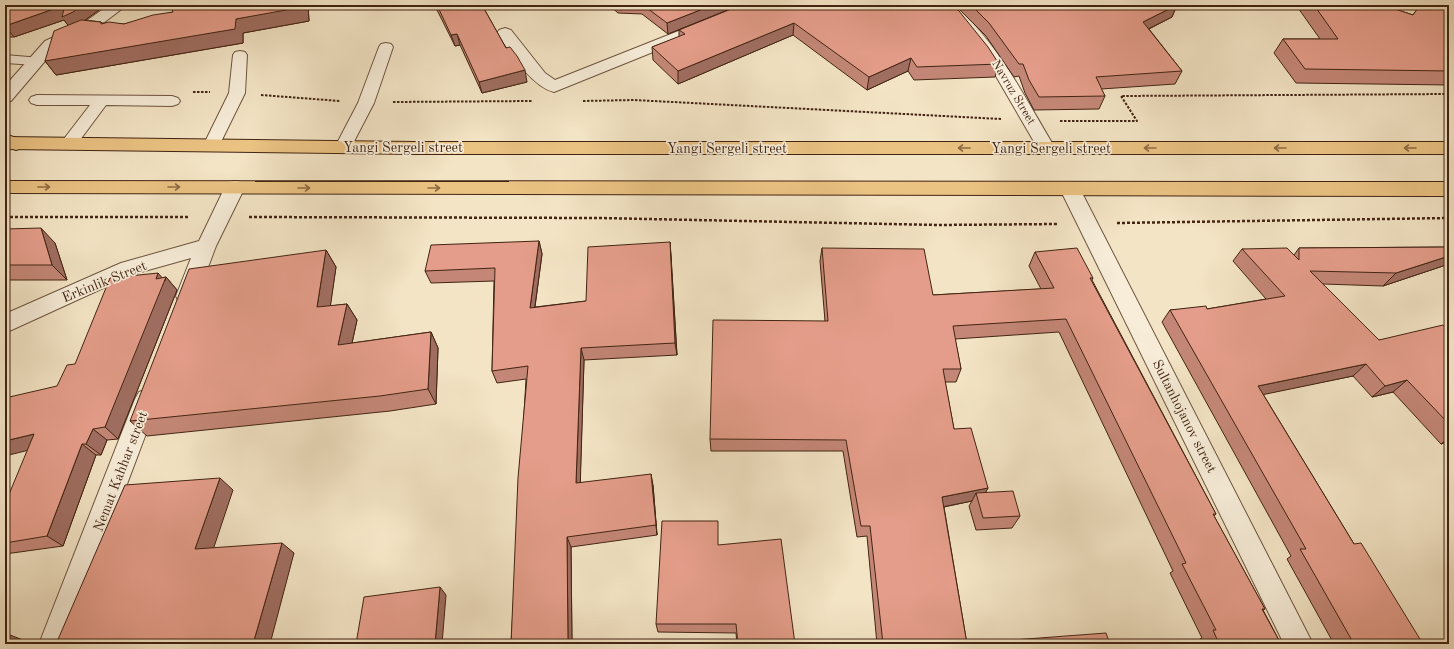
<svg xmlns="http://www.w3.org/2000/svg" width="1454" height="649" viewBox="0 0 1454 649" font-family="'Old Standard TT',serif">
	<style>
		.lines { fill: none; stroke-linecap: round; stroke-linejoin: round }
		.service-casing { stroke: #6e543f; stroke-width: 2 }
		.minor-casing { stroke: #6e543f; stroke-width: 2 }
		.tertiary-casing { stroke: #6e543f; stroke-width: 2 }
		.primary-casing { stroke: #422412; stroke-width: 2 }
		.trunk-casing { stroke: #422412; stroke-width: 2 }
		.path-far1 { stroke: #422412; stroke-width: 2; stroke-dasharray: 2.5 1.5; stroke-linecap: butt }
		.path { stroke: #422412; stroke-width: 2.5; stroke-dasharray: 3 2; stroke-linecap: butt }
		.service { fill: #f7edd9; fill-rule: evenodd }
		.minor { fill: #f7edd9; fill-rule: evenodd }
		.tertiary { fill: #f7edd9; fill-rule: evenodd }
		.primary { fill: #eac282; fill-rule: evenodd }
		.trunk { fill: #eac282; fill-rule: evenodd }
		.wall { fill: #c48777; stroke: #422412 }
		.shaded-wall { fill: #a06e61; stroke: #422412 }
		.building { fill: #e49d8a; stroke: #422412 }
		.oneway { stroke: #8e6b44 }
		.labels { text-anchor: middle; stroke-width: 3.5; stroke-linejoin: round; paint-order: stroke }
		.far-street-label { font-size: 12px; fill: #422412; stroke: #f7edd9 }
		.street-label { font-size: 14px; fill: #422412; stroke: #f7edd9 }
	</style>
	<rect width="100%" height="100%" fill="#f3e4c5"/>
	<filter id="stains"><feTurbulence type="fractalNoise" baseFrequency=".005" numOctaves="4"/><feColorMatrix values="0 0 0 0 .2 0 0 0 0 .09 0 0 0 0 .02 0 0 0 .5 -.17"/></filter>
	<radialGradient id="worn" r=".72"><stop offset=".6" stop-color="#630" stop-opacity="0"/><stop offset="1" stop-color="#630" stop-opacity=".3"/></radialGradient>
	<g class="lines">
		<g class="service-casing">
			<g id="service">
				<path d="M386,43L391,44L393,47L374,103L349,151L343,152L337,151L335,147L358,103L379,47L381,44Z"/>
				<path d="M240,51L245,52L247,55L245,93L217,150L211,151L205,150L203,146L229,93L233,55L235,52Z"/>
				<path d="M5,55L41,58L43,61L41,64L36,65L5,63Z"/>
				<path d="M37,95L172,96L178,98L180,101L178,104L172,106L106,105L74,148L68,149L62,148L60,144L90,105H37L31,103L29,100L31,97Z"/>
			</g>
		</g>
		<g class="minor-casing">
			<g id="minor">
				<path d="M109,5H127L94,30L57,47L11,101L5,102V86L45,41L82,24Z"/>
				<path d="M744,5H765L762,8L554,92C531,86 510,52 497,33L499,30L505,28L511,30L545,73L555,80Z"/>
				<path d="M235,181L242,182L245,187L216,246L195,302L187,304L179,302L176,296L191,258L134,274L5,333V314L121,263L199,241L225,187L228,182Z"/>
				<path d="M147,389L155,392L159,399L67,644H39L135,399L139,392Z"/>
			</g>
		</g>
		<g class="tertiary-casing">
			<g id="tertiary">
				<path d="M937,5H954C999,44 1025,98 1055,148L1052,152L1046,154L1040,152L986,59L957,23Z"/>
				<path d="M1070,182L1077,184L1080,189L1313,644H1284L1060,189L1063,184Z"/>
			</g>
		</g>
		<g class="primary-casing">
			<g id="primary">
				<path d="M5,137L415,142H1449V154H415L5,149Z"/>
				<path d="M5,181L1449,182V196L5,193Z"/>
			</g>
		</g>
		<g class="trunk-casing">
			<path id="trunk" d="M5,134L22,140L25,144L22,148L16,150L5,146Z"/>
		</g>
		<g class="path-far1">
			<path d="M193,92H210"/>
			<path d="M261,95L340,101"/>
			<path d="M583,101L634,100L1001,119"/>
			<path d="M393,102L532,101"/>
			<path d="M1060,121H1137L1121,96L1449,94"/>
		</g>
		<g class="path">
			<path d="M5,217H190"/>
			<path d="M249,217L599,218L938,225L1058,224"/>
			<path d="M1117,223L1449,218"/>
		</g>
		<use href="#service" class="service"/>
		<use href="#minor" class="minor"/>
		<use href="#tertiary" class="tertiary"/>
		<use href="#primary" class="primary"/>
		<use href="#trunk" class="trunk"/>
	</g>
	<g class="wall">
		<path d="M5,5H106L85,20L101,22L102,23L124,24L173,12L175,9L173,5H308L309,21L243,33V43L56,75L45,61L68,25L64,20L14,37H5Z"/>
		<path d="M436,5H482L506,48L527,82L482,93L460,45L455,46L437,10Z"/>
		<path d="M609,5H735V7L668,34L642,14L618,13Z"/>
		<path d="M741,5L999,64L995,77L914,80L908,71L867,90L793,35L678,84L653,60L652,47L679,37V30Z"/>
		<path d="M955,5H1177L1172,17L1149,29L1182,71L1175,84L1101,89L1105,96L1099,109L1034,110L1025,93L1019,76L1014,77L986,36Z"/>
		<path d="M1296,5H1383L1413,15L1420,5H1449V85L1296,83L1274,53L1283,39H1320Z"/>
		<path d="M5,229L55,243L67,280H5Z"/>
		<path d="M539,241L542,254L535,307L586,301L670,242L677,355L584,360L580,483L653,485L657,535L571,547L572,644H511L526,379L497,383L492,371L494,281L431,283L425,271Z"/>
		<path d="M1449,247V262L1446,265L1383,286L1323,284L1379,340L1449,331V441L1441,444L1393,392L1372,397L1353,376L1263,394L1354,544L1423,644H1334L1287,559L1291,556L1162,322L1170,310L1207,309L1266,299L1233,261L1242,249L1294,255L1299,248Z"/>
		<path d="M822,248L933,295L1041,289L1029,266L1035,252L1093,278L1092,280L1216,514L1214,516L1265,609L1263,610L1281,644H1202L1200,639L1202,638L1170,573L1173,571L1059,332L955,339L961,369L956,382H945L954,429L988,488L985,493L1020,516L1012,528L976,530L969,506L972,501L944,507L967,644H877L867,536L857,537L843,451H711L710,439L825,321L820,261Z"/>
		<path d="M326,250L336,267L330,306L347,304L357,320L352,343L431,332L438,348L436,404L390,411L147,436L130,421Z"/>
		<path d="M166,277L177,290L118,439L107,440L101,455H96L63,546L5,554V504L75,364L162,278Z"/>
		<path d="M718,545L795,644H737L736,633L658,632L656,624Z"/>
		<path d="M1013,640L1110,644H1009Z"/>
	</g>
	<g class="shaded-wall">
		<path d="M65,5H106L81,23L70,28L64,20L14,37L5,26Z"/>
		<path d="M173,5H200L176,12Z"/>
		<path d="M303,5H308L309,21L243,33V43L56,75L45,61L236,19Z"/>
		<path d="M713,5H735V7L668,34L667,23Z"/>
		<path d="M1177,5L1172,17L1138,34L1143,22Z"/>
		<path d="M794,23L793,35L678,84V71Z"/>
		<path d="M457,34L460,45L455,46L451,35Z"/>
		<path d="M911,58L908,71L867,90L869,77Z"/>
		<path d="M525,70L527,82L482,93L479,82Z"/>
		<path d="M41,228L55,243L67,280L52,265Z"/>
		<path d="M539,241L542,254L533,320L530,308Z"/>
		<path d="M670,242L671,255L677,355L675,343Z"/>
		<path d="M326,250L336,267L328,323L317,307Z"/>
		<path d="M1449,256V262L1446,265L1383,286L1396,273Z"/>
		<path d="M158,273L165,281L166,277L177,290L118,439L105,427Z"/>
		<path d="M347,304L357,320L348,361L338,345Z"/>
		<path d="M431,332L438,348L436,404L428,389Z"/>
		<path d="M581,348L584,360L580,494L576,483Z"/>
		<path d="M1366,364L1353,376L1247,398L1258,386Z"/>
		<path d="M1407,380L1393,392L1372,397L1385,386Z"/>
		<path d="M93,429L107,440L101,455L86,444Z"/>
		<path d="M34,434L49,445L5,456V441Z"/>
		<path d="M1449,438V441L1441,444Z"/>
		<path d="M82,444L96,455L63,546L47,536Z"/>
		<path d="M651,474L653,485L657,535L656,525Z"/>
		<path d="M220,478L233,490L210,559L195,549Z"/>
		<path d="M988,488L982,499L976,493L972,501L937,508L942,497Z"/>
		<path d="M567,537L571,547L572,644H570L568,641Z"/>
		<path d="M282,543L294,553L270,644H253Z"/>
		<path d="M440,587L446,595L442,644H435Z"/>
		<path d="M5,633L23,640L21,644H5Z"/>
	</g>
	<g class="building">
		<path d="M5,5H83L73,12L62,17L65,5L5,26Z"/>
		<path d="M187,5H303V7L236,19L235,29L45,61L54,31L81,20L101,22V24L109,22L124,24L153,15L173,12L172,9Z"/>
		<path d="M437,5H482L506,48L510,47L517,56L525,70L479,82L457,34L451,35Z"/>
		<path d="M643,5H713L667,23Z"/>
		<path d="M741,5H952L959,11L988,47L999,64L917,67L911,58L869,77L794,23L678,71L652,47L685,34L679,30Z"/>
		<path d="M971,5H1177L1143,22L1182,71L1096,77L1105,96L1039,97L1029,80L1023,64H1019L989,23Z"/>
		<path d="M1314,5H1383L1413,15L1420,5H1449V71L1305,69L1283,39H1338Z"/>
		<path d="M41,228L52,265H5V229Z"/>
		<path d="M539,241L530,308L586,301L588,247L670,242L675,343L581,348L576,483L651,474L656,525L567,537L568,641L536,644H511L518,478L528,366L492,371L495,268L425,271L431,245Z"/>
		<path d="M1449,247V256L1396,273L1310,271L1379,340L1443,325L1449,331V424L1407,380L1385,386L1366,364L1258,386L1354,544L1361,543L1423,644H1354L1300,549H1306L1170,310L1206,306L1207,309L1285,296L1242,249L1287,248L1299,260V248Z"/>
		<path d="M822,248L924,249L933,295L1054,288L1035,252L1077,248L1093,278H1090L1216,514H1213L1265,609H1262L1281,644H1219L1213,630H1216L1182,564L1186,563L1066,319L953,326L961,369H943L954,429L971,428L988,488L942,497L967,644H883L870,526H861L846,440L710,439L713,320L828,321Z"/>
		<path d="M326,250L317,307L347,304L338,345L431,332L428,389L380,396L130,421L189,269Z"/>
		<path d="M158,273L156,279L166,277L105,427L93,429L86,444H82L47,536L5,543V504L34,434L5,441V398L57,386L67,365L75,364L110,278Z"/>
		<path d="M220,478L195,549L282,543L253,644H56L125,485Z"/>
		<path d="M1013,491L1020,516L983,518L976,493Z"/>
		<path d="M662,521H718V545L781,539L795,644H738L736,624H656Z"/>
		<path d="M440,587L435,644H356L364,597Z"/>
		<path d="M1106,633L1110,644H1014L1013,640Z"/>
	</g>
	<defs><path id="oneway-shaft" d="M-6 0H5M1.5-3L5.5 0L1.5 3" fill="none" stroke-width="1.6" stroke-linecap="round" stroke-linejoin="round"/></defs>
	<g class="oneway">
		<use href="#oneway-shaft" transform="translate(964 148) rotate(180)"/>
		<use href="#oneway-shaft" transform="translate(1150 148) rotate(-180)"/>
		<use href="#oneway-shaft" transform="translate(1280 148) rotate(-180)"/>
		<use href="#oneway-shaft" transform="translate(1410 148) rotate(-180)"/>
		<use href="#oneway-shaft" transform="translate(44 187)"/>
		<use href="#oneway-shaft" transform="translate(174 187)"/>
		<use href="#oneway-shaft" transform="translate(304 188)"/>
		<use href="#oneway-shaft" transform="translate(434 188)"/>
	</g>
	<g class="labels">
		<g class="far-street-label">
			<text transform="translate(1014 92) rotate(59)" y="4">Navruz Street</text>
		</g>
		<g class="street-label">
			<text x="403" y="152">Yangi Sergeli street</text>
			<text x="727" y="153">Yangi Sergeli street</text>
			<text x="1051" y="153">Yangi Sergeli street</text>
			<text transform="translate(104 281) rotate(-22)" y="5">Erkinlik Street</text>
			<text transform="translate(1185 416) rotate(63)" y="5">Sultanhojanov street</text>
			<text transform="translate(120 471) rotate(-69)" y="5">Nemat Kahhar street</text>
		</g>
	</g>
	<rect width="1454" height="649" fill="none" stroke="#f3e4c5" stroke-width="20"/>
	<rect x="6" y="6" width="1442" height="637" fill="none" stroke="#422412" stroke-width="2"/>
	<rect x="10" y="10" width="1434" height="629" fill="none" stroke="#422412"/>
	<rect width="100%" height="100%" filter="url(#stains)"/>
	<rect width="100%" height="100%" fill="url(#worn)"/>
</svg>
